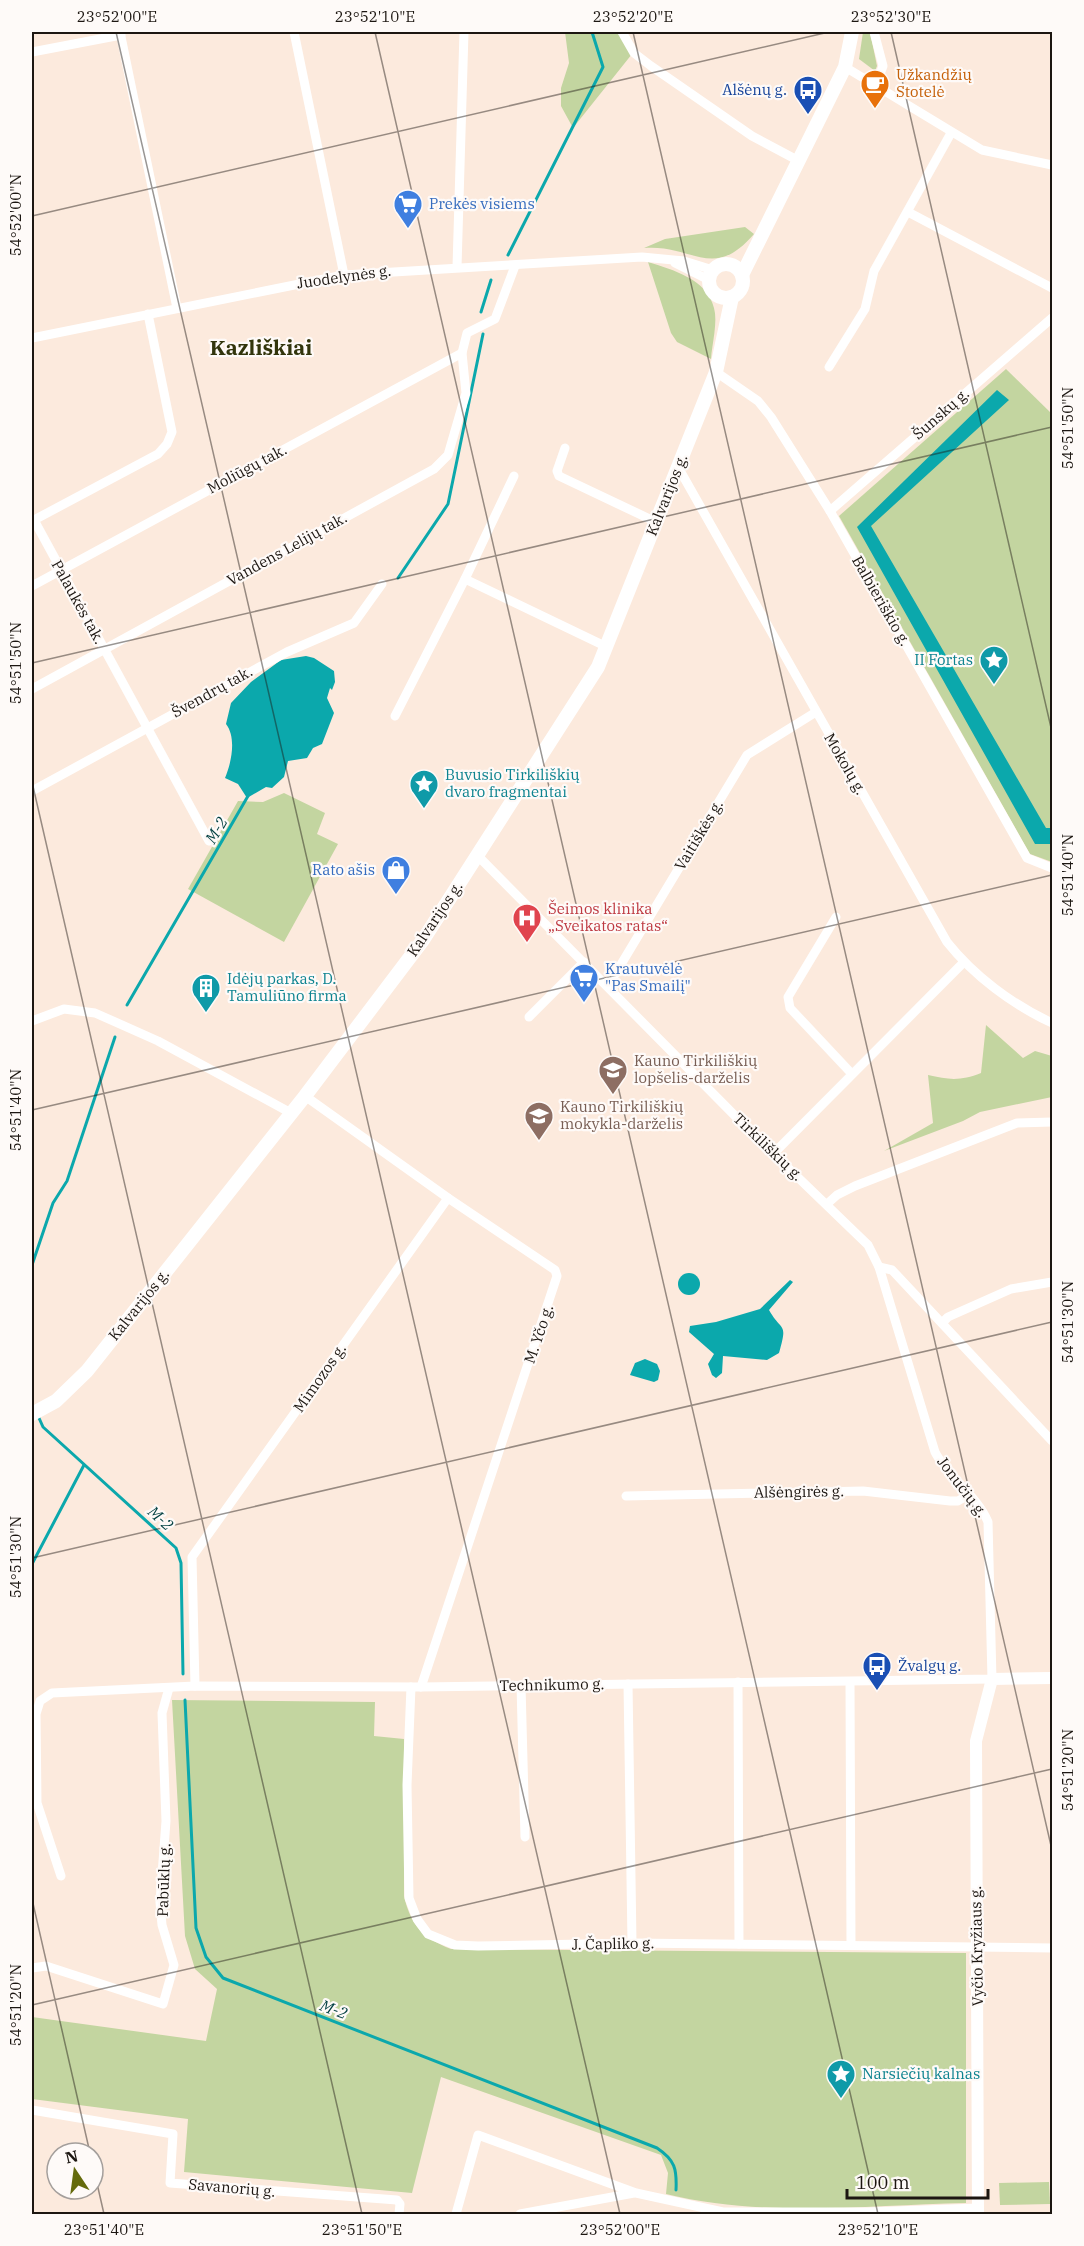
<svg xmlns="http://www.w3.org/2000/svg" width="1084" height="2246" viewBox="0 0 1084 2246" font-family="'IBM Plex Serif',serif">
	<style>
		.green { fill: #c3d5a0 }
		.water { fill: #0ba8ac }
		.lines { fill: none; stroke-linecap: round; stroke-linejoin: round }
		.stream { stroke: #0ba8ac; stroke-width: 3 }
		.minor { stroke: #fff; stroke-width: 9 }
		.tertiary { stroke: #fff; stroke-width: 12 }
		.secondary { stroke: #fff; stroke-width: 14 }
		.ticks { fill: none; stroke: #1c1611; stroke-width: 1.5; stroke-opacity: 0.45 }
		.labels { text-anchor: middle; stroke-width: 4.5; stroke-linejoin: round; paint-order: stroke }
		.food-label { font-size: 15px; fill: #c56008; stroke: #fefaf8; text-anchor: start }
		.transit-label { font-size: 15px; fill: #164399; stroke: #fefaf8; text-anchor: end }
		.shop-label { font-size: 15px; fill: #366cbe; stroke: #fefaf8; text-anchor: start }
		.street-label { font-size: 15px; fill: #1c1611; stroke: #fefaf8 }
		.culture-label { font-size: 15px; fill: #0d838f; stroke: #fefaf8; text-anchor: start }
		.health-label { font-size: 15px; fill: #be3a42; stroke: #fefaf8; text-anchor: start }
		.education-label { font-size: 15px; fill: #785e54; stroke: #fefaf8; text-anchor: start }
		.water-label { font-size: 16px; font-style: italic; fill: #003f40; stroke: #fefaf8 }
		.district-label { font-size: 21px; font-weight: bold; fill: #32350c; stroke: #fefaf8 }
		.neatline { fill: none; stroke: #1c1611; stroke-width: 2 }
		.ticks-label { font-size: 15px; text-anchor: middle; fill: #1c1611 }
	</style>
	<rect width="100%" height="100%" fill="#fceadd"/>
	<g class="green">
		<path d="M565,32H618L632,54L573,128L561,106V88L569,63Z"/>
		<path d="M863,32H870L877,66L875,71L859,59Z"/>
		<path d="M745,227L754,234C713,282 693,244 644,248L665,239Z"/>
		<path d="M648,262C673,270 707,279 714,308C718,322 712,344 711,359L677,342L671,333Z"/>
		<path d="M1006,369L1052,414V862L1030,854L839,516Z"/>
		<path d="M284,793L325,813L317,834L338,844L284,942L188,889L238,801L263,802Z"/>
		<path d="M986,1025L1023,1058L1035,1051L1052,1056V1097L980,1112L963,1121L884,1151L933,1123L928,1075C949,1080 961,1081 981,1073Z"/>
		<path d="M172,1700L375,1702L374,1736L404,1739V1896C411,1926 423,1938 451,1949L966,1953V2203C867,2205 763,2218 666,2194L668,2173L661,2155L441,2077L412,2193L184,2172L188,2119L32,2099V2017L206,2041L217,1989L195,1969L185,1936Z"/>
		<path d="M1049,2182L1050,2204L1000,2205L999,2183Z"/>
	</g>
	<g class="water">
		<path d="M997,390L1009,400L871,526L1046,828H1052V844H1035L857,527Z"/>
		<path d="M306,656L314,658L334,671L335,682L332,690L330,688L327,698L334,713L322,744L313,748L307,758L288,761L284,777L272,788L266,787L247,798L238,784L225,778C231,764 237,738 226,724L231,703L251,682L281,660Z"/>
		<circle cx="689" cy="1284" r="11"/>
		<path d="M790,1280L793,1282L769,1310C782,1333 788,1321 779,1353L767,1360L723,1356L722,1373L716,1378L712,1375L708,1364L714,1354L689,1332L690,1326L716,1322L760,1309Z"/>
		<path d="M645,1359L657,1364L660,1371L658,1380L654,1382L630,1375L635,1363Z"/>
	</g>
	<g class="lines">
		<g class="stream">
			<path d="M508,255L603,67L592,32"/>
			<path d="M481,312L491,280"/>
			<path d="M398,578L448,504L483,334"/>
			<path d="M127,1005L248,796"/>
			<path d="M32,1265L53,1203L67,1181L115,1037"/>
			<path d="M39,1418L43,1427L176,1548L181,1563L183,1674"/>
			<path d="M32,1564L84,1465"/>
			<path d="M185,1700L196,1928L206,1957L223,1978L657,2148C675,2160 677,2169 676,2190"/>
		</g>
		<g class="minor">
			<path d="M120,32L177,308"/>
			<path d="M294,32L344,275"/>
			<path d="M622,32L634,53L651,66L752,136L799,161"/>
			<path d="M874,32L883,66L876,84"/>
			<path d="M32,52L121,35"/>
			<path d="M845,67L982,150L1052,165"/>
			<path d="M908,212L1052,288"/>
			<path d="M675,263L709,280"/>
			<path d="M457,267L464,32"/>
			<path d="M148,314L172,432L167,444L158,454L34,520L209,841"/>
			<path d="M32,338L344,275L642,257L684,261L713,270"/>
			<path d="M829,367L865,309L874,271L951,133"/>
			<path d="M716,372L758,401L771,417L830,511L1027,858L1052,868"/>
			<path d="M565,448L557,471L559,476L656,522"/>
			<path d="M678,467L947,942C974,976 1013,1005 1052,1023"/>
			<path d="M830,511L1052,318"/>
			<path d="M465,579L607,647"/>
			<path d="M32,586L462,353"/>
			<path d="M32,689L434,469L448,455L466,393L462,353L467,333L495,319L515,266"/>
			<path d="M395,716L465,579L514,476"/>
			<path d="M32,791L287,652L354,623L382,584"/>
			<path d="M836,917L788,997L790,1008L852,1074"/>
			<path d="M607,984L614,976L747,755L816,712"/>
			<path d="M529,1017L584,962"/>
			<path d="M32,1021L64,1009L95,1013L158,1041L291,1113"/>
			<path d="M305,1096L448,1198L555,1270L557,1276L421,1687"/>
			<path d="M774,1153L963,963"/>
			<path d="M827,1204L837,1195L855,1186L1017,1123L1052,1122"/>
			<path d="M879,1267L892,1270L1052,1441"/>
			<path d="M943,1322L948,1317L1011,1289L1052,1282"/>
			<path d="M626,1496L863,1491L950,1501H958L968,1495"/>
			<path d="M738,1682L739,1944"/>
			<path d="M850,1682L851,1945"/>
			<path d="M628,1684L632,1943"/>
			<path d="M521,1685L525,1837"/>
			<path d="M195,1686L192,1557L448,1198"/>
			<path d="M411,1687L407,1785L409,1898L417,1919L428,1934L455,1945L478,1946L632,1943L1052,1948"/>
			<path d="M61,1876L37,1803L36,1714L40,1701L52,1693L195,1686L421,1687L992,1679L988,1522C977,1495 949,1479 935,1452L879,1267L868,1245L753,1134L477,855"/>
			<path d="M32,1968L46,1966L163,2004L174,1965L162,1925L160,1902L166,1821L162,1713L169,1688"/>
			<path d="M32,2110L173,2134L170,2183L397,2200L400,2204L399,2214"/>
			<path d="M456,2214L478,2135L636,2193L723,2212H867L978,2208"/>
			<path d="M520,2214L634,2193"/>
		</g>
		<path class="tertiary" d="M978,2214L976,1741L992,1679L1052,1678"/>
		<g class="secondary">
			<circle cx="726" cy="281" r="17"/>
			<path d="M742,275L845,67L852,32"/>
			<path d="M32,1414L56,1401L87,1371L305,1096L423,940L598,667L716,372L732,297"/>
		</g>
	</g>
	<path class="ticks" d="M116,32L620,2214M375,32L878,2214M633,32L1052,1850M891,32L1052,732M32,216L829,32M32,663L1052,427M32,782L362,2214M32,1110L1052,875M32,1558L1052,1322M32,1899L90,2153M32,2005L1052,1769M93,2166L104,2214"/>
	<defs>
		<g id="cafe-pin" transform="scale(1.5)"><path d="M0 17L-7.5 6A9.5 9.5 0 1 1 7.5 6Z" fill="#e8710a" stroke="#fefaf8"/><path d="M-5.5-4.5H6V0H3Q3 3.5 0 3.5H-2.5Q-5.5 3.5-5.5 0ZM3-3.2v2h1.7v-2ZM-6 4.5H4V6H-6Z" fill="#fff"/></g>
		<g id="bus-pin" transform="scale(1.5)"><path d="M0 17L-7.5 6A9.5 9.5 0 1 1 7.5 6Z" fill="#1a4fb4" stroke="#fefaf8"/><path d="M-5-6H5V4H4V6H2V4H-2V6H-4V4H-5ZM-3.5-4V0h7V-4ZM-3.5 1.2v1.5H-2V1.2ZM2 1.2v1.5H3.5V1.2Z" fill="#fff"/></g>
		<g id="supermarket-pin" transform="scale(1.5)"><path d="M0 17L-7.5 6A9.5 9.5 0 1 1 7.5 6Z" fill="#3f7fe0" stroke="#fefaf8"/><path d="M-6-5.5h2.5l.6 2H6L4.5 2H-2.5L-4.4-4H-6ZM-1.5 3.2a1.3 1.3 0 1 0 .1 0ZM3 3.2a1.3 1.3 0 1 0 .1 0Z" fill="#fff"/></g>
		<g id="sight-pin" transform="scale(1.5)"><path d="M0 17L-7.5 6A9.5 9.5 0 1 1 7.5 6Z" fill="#0f9aa8" stroke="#fefaf8"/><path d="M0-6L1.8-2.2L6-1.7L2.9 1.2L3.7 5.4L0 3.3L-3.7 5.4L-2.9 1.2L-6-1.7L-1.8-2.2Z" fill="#fff"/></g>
		<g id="shop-pin" transform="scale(1.5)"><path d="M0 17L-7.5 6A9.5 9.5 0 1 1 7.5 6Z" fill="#3f7fe0" stroke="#fefaf8"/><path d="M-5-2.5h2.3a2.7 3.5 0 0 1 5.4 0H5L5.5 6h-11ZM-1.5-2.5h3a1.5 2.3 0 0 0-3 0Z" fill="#fff"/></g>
		<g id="hospital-pin" transform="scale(1.5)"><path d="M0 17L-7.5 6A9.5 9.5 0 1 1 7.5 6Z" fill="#e0444e" stroke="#fefaf8"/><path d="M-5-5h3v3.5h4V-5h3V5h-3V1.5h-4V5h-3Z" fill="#fff"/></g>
		<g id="building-pin" transform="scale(1.5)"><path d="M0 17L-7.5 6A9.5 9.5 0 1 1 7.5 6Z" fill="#0f9aa8" stroke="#fefaf8"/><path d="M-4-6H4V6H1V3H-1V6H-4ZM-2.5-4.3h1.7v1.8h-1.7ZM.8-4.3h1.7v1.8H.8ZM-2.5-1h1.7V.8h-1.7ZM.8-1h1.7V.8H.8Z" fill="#fff"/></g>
		<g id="school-pin" transform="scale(1.5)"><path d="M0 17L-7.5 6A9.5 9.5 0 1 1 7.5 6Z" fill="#8d6e63" stroke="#fefaf8"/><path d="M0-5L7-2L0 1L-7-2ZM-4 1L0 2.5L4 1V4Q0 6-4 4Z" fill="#fff"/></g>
	</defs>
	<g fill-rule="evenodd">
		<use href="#cafe-pin" x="875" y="84"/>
		<use href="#bus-pin" x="808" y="90"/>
		<use href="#supermarket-pin" x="408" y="204"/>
		<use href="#sight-pin" x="994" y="660"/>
		<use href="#sight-pin" x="424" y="784"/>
		<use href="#shop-pin" x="396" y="870"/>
		<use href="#hospital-pin" x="527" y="918"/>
		<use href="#supermarket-pin" x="584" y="978"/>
		<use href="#building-pin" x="206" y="988"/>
		<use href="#school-pin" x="613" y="1070"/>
		<use href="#school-pin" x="539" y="1116"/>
		<use href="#bus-pin" x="877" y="1666"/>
		<use href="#sight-pin" x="841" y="2074"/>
	</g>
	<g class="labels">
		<g class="food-label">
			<text x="896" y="80">Užkandžių<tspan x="896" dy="17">Stotelė</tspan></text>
		</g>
		<g class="transit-label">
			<text x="787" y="95">Alšėnų g.</text>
			<text x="898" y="1671" text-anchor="start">Žvalgų g.</text>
		</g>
		<g class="shop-label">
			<text x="429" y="209">Prekės visiems</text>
			<text x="375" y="875" text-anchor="end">Rato ašis</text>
			<text x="605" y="974">Krautuvėlė<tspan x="605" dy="17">"Pas Smailį"</tspan></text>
		</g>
		<g class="street-label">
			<text transform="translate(344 277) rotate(-8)" y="5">Juodelynės g.</text>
			<text transform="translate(941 414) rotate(-41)" y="5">Šunskų g.</text>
			<text transform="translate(247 469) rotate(-28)" y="5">Moliūgų tak.</text>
			<text transform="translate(667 495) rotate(-68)" y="5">Kalvarijos g.</text>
			<text transform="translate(287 549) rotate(-29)" y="5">Vandens Lelijų tak.</text>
			<text transform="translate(881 601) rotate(60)" y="5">Balbieriškio g.</text>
			<text transform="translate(78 602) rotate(61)" y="5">Palaukės tak.</text>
			<text transform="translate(212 692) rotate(-29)" y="5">Švendrų tak.</text>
			<text transform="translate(845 764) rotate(60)" y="5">Mokolų g.</text>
			<text transform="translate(699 835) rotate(-59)" y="5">Vaitiškės g.</text>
			<text transform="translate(435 919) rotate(-56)" y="5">Kalvarijos g.</text>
			<text transform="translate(768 1147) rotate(44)" y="5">Tirkiliškių g.</text>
			<text transform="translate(139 1305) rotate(-51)" y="5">Kalvarijos g.</text>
			<text transform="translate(539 1334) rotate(-71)" y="5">M. Yčo g.</text>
			<text transform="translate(320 1378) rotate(-55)" y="5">Mimozos g.</text>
			<text transform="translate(962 1487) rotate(53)" y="5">Jonučių g.</text>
			<text transform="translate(799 1492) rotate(-1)" y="5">Alšėngirės g.</text>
			<text transform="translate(552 1685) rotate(-1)" y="5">Technikumo g.</text>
			<text transform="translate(164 1880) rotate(-88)" y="5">Pabūklų g.</text>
			<text transform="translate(613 1944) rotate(-1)" y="5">J. Čapliko g.</text>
			<text transform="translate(977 1946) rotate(-91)" y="5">Vyčio Kryžiaus g.</text>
			<text transform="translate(232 2188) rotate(5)" y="5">Savanorių g.</text>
		</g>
		<g class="culture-label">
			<text x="973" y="665" text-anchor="end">II Fortas</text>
			<text x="445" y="780">Buvusio Tirkiliškių<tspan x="445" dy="17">dvaro fragmentai</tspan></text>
			<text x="227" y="984">Idėjų parkas, D.<tspan x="227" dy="17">Tamuliūno firma</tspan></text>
			<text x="862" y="2079">Narsiečių kalnas</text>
		</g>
		<g class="health-label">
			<text x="548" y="914">Šeimos klinika<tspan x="548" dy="17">„Sveikatos ratas“</tspan></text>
		</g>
		<g class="education-label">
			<text x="634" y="1066">Kauno Tirkiliškių<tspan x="634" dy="17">lopšelis-darželis</tspan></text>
			<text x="560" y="1112">Kauno Tirkiliškių<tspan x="560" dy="17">mokykla-darželis</tspan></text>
		</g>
		<g class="water-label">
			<text transform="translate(216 830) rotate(-60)" y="6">M-2</text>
			<text transform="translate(161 1518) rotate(42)" y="6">M-2</text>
			<text transform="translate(334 2009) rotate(21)" y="6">M-2</text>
		</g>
		<g class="district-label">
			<text x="261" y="355">Kazliškiai</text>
		</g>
	</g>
	<rect width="1084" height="2246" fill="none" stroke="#fefaf8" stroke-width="66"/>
	<g transform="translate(75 2171) rotate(347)"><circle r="28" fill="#fefaf8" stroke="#a49f9c" stroke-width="1.5"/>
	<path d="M0-4.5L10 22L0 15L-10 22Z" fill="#646a0c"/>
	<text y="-9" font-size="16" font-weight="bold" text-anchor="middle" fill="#1c1611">N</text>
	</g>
	<path d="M847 2189v9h141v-9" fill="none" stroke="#1c1611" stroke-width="3"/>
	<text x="856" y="2189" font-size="18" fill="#1c1611" stroke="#fefaf8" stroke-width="4.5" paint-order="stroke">100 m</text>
	<rect x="33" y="33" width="1018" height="2180" class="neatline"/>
	<g class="ticks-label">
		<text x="117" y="22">23°52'00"E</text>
		<text x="375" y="22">23°52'10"E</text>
		<text x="633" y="22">23°52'20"E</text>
		<text x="891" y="22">23°52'30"E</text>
		<text transform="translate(16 215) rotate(-90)" y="5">54°52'00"N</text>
		<text transform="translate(1068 428) rotate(-90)" y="5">54°51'50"N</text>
		<text transform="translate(16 663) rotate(-90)" y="5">54°51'50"N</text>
		<text transform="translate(1068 875) rotate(-90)" y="5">54°51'40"N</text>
		<text transform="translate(16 1110) rotate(-90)" y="5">54°51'40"N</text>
		<text transform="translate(1068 1322) rotate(-90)" y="5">54°51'30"N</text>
		<text transform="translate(16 1557) rotate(-90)" y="5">54°51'30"N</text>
		<text transform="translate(1068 1770) rotate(-90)" y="5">54°51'20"N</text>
		<text transform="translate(16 2005) rotate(-90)" y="5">54°51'20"N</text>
		<text x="104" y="2235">23°51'40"E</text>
		<text x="362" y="2235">23°51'50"E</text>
		<text x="620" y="2235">23°52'00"E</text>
		<text x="878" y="2235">23°52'10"E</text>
	</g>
</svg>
